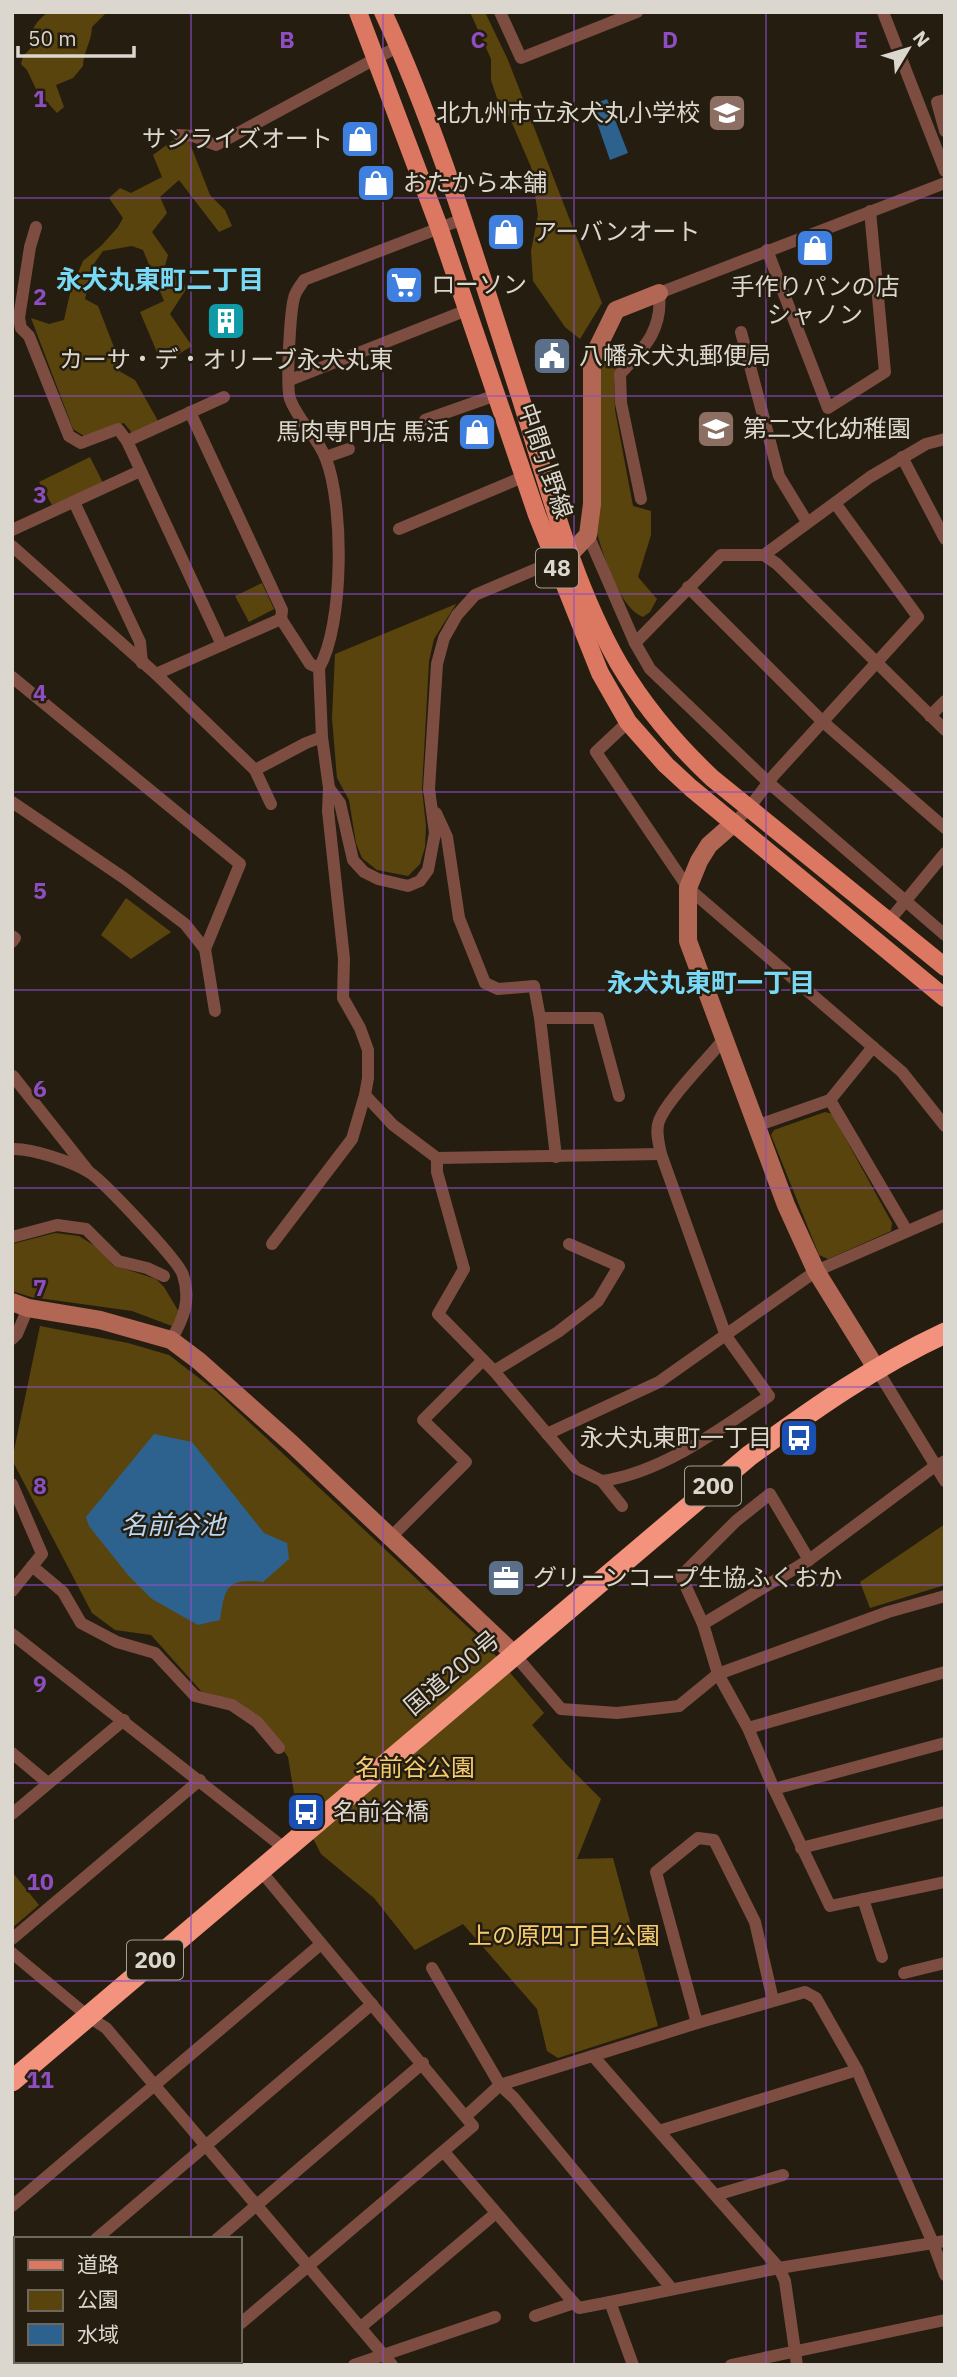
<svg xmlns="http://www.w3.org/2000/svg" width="957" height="2377" viewBox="0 0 957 2377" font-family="'IBM Plex Sans','Noto Sans JP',sans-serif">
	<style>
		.green { fill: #5a440d }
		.water { fill: #2d628f }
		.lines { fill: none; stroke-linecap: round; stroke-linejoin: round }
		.street { stroke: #7d4d42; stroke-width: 12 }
		.secondary { stroke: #b26654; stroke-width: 18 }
		.primary { stroke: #dc7862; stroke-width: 18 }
		.highway { stroke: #f3937d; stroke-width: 21 }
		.grid { fill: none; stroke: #8e4ec2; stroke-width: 2; stroke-opacity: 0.55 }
		.labels { text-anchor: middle; stroke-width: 5; stroke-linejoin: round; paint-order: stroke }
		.shield { fill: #251e10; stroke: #a5a095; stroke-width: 2 }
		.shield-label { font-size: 23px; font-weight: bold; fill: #dcd7ce }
		.poi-label { font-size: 24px; fill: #dcd7ce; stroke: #251e10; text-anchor: start }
		.street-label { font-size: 24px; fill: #dcd7ce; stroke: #251e10 }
		.park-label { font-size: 24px; fill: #f5cb6e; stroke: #251e10 }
		.neighbourhood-label { font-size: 26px; font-weight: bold; fill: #77d9f5; stroke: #251e10 }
		.water-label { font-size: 26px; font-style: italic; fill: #bad7f2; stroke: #251e10 }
		.grid-label { font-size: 23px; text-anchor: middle; font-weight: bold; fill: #8e4ec2; stroke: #251e10; stroke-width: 5; stroke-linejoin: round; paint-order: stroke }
	</style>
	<rect width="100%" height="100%" fill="#251e10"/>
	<g class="green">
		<path d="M48,12H107L92,27C92,41 83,52 83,66L73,78L56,85L64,107L57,113L37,91L27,70L21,64L23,56L31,48C29,30 35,23 48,12Z"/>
		<path d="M470,12H485L508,60L602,303L580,339L565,327L533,281L531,251L538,215L531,167L509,116L499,104L491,80V59Z"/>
		<path d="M172,141H189L210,195L225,210L232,226L219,232L179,180L160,197L167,213L152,232L168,255L165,266L187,288L170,314L192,346L162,364L140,312L164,301L143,250L132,246L103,251L93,265L85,299L98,306L117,355L119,371L135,380L158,421L132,433L124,423L84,436L73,429L31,318L49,324L64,320L71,289L83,261L102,245L118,227L123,218L109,198L120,188L131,193L162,177L153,155Z"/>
		<path d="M607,353L620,363L614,376L615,410L633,506L651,511V535L638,577L657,599L650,612L643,617C619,608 603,554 596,530L600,379L602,363Z"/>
		<path d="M90,457L103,483L52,505L39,482Z"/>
		<path d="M262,583L274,609L249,622L235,596Z"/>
		<path d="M456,604L434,639L429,661L422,789L426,826L425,847L420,864L408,876L377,870L362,858L356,843L349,800L337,778L332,718L335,654Z"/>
		<path d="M126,898L171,932L131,959L101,935Z"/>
		<path d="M825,1112L832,1114L892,1223L891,1231L828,1259L819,1255L771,1135L774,1130Z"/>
		<path d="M55,1233L79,1236L98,1248L113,1265L156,1279L164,1287L179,1312L172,1326L132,1311L31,1297L12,1291V1244Z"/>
		<path d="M40,1326L128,1343L169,1355L216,1391L485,1643L544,1713L532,1725L565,1763L601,1799L577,1859L613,1858L658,2026L558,2058L547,2051L537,2009L463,1924L415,1950L374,1898L321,1854L296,1805L288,1757L261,1719L234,1701L201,1691L151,1635L115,1630L92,1613L12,1460Z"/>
		<path d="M945,1524V1585L870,1608L860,1582Z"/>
		<path d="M12,1872L39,1905L12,1928Z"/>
	</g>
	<g class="water">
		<path d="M607,99L628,153L610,160L591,105Z"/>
		<path d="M154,1434L192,1442L264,1533L287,1543L289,1559L263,1582C225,1577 225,1589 220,1620L198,1625L152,1599L128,1575L89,1526L86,1517Z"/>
	</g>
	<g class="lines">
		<g class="street">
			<path d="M500,12L521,58L637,12"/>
			<path d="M883,12L945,171"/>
			<path d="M945,100L937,102L945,131"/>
			<path d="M179,135L193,136L216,145L399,46"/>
			<path d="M36,227L30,247L19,318L21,328L29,336L69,436L81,443L118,429L127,441"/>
			<path d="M767,250L828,408L885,372L870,211"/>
			<path d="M741,332L779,476L807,522"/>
			<path d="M290,380L467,310"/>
			<path d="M190,412L282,610L281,619"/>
			<path d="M425,420L496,395"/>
			<path d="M326,457L349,449"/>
			<path d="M902,457L945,539"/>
			<path d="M641,499L621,403L620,374C644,348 663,330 659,293L945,183"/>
			<path d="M74,502L140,642L142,663"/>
			<path d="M399,529L523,477"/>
			<path d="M12,530L140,471"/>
			<path d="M588,535L635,643L650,669L769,783L945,935"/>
			<path d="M12,546L156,674L255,770L271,804"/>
			<path d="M764,555L777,564L945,730"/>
			<path d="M688,587L822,721L945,828"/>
			<path d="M635,643L721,555H764L870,477L926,444L945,439"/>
			<path d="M222,645L127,441L224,397"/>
			<path d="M319,668L322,737L329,788L328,811L344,959L343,998L360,1028L368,1050V1078L365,1095L393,1125L437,1158V1172L464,1269L438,1314L494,1371L576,1468L602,1481L622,1506"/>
			<path d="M156,674L281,619L310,664L319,668C344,625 344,505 326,459C318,437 298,421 290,399C286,386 290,313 294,298C295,292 301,285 304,280L463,219"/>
			<path d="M12,677L240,864L205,949"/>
			<path d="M930,716L945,701"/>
			<path d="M628,722L596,752L688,888L902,1072L945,1126"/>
			<path d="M255,770L306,743L322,737"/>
			<path d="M329,788L340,803L353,860L364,872L378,879L408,886L420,881L428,870L435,833L429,789L437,664L444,638L457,615L475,595L562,558"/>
			<path d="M12,802L124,878L185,924L205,949L215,1011"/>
			<path d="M436,813L447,837L459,918L485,983L498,989L534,986L540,1018L556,1157"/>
			<path d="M734,823L749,808L774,775L918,617L835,503"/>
			<path d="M889,921L945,853"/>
			<path d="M12,936L15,938L12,942"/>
			<path d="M540,1018H598L619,1096"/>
			<path d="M13,1076L89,1172"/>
			<path d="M830,1100L907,1231"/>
			<path d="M756,1126L830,1100L873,1047"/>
			<path d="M12,1149C32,1148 72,1162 89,1172C103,1181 179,1261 183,1275C191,1300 184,1318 171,1340"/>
			<path d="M437,1158L661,1154"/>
			<path d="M12,1237L57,1225L86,1229L118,1261L147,1268L164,1276"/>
			<path d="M272,1244L352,1139L365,1095"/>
			<path d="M12,1339L17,1334L28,1308"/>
			<path d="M876,1368L945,1481"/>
			<path d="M494,1371L558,1332L598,1301L619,1266L569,1244"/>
			<path d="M547,1434L659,1382L816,1271L945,1215"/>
			<path d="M945,1461L935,1466L809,1560L703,1624L718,1674L748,1728L774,1789L830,1906L945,1882"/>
			<path d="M602,1481C661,1473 721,1429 769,1396L726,1336L661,1154C659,1144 655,1131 659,1121C666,1101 708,1059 723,1040"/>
			<path d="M12,1484L42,1554L12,1591"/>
			<path d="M391,1537L466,1462L423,1420L483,1360"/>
			<path d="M32,1566L63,1592L81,1623L117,1642L155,1653L195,1696L232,1705L257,1722L279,1748"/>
			<path d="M703,1624L681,1576L736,1521L770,1494L809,1560"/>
			<path d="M12,1634L284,1848"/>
			<path d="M514,1654L561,1709L617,1713L679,1706L718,1674L888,1612L945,1596"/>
			<path d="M748,1728L945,1672"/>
			<path d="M12,1753L48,1783"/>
			<path d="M774,1789L945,1743"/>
			<path d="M12,1814L124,1720"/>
			<path d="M801,1848L945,1812"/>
			<path d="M863,1899L882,1957"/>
			<path d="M12,1939L200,1780"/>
			<path d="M12,1953L89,2017L106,2028L392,2365"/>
			<path d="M432,1968L500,2085L514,2098L672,2289"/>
			<path d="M904,1973L945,1963"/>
			<path d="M697,2023L656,1872L698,1838L714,1840L755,1922L773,2000"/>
			<path d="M593,2056L779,2268L785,2281L797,2365"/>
			<path d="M466,2116L500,2085L697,2023L805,1992L816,1998L857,2070L933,2243L945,2275"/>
			<path d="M659,2131L857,2070"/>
			<path d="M444,2152L574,2303"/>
			<path d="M716,2195L783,2175"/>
			<path d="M12,2206L321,1944"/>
			<path d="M96,2239L372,2004"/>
			<path d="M217,2239L423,2063"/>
			<path d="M535,2316L574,2303L579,2308L610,2302"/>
			<path d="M240,2324L473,2126L260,1870"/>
			<path d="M361,2327L496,2213"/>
			<path d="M192,2365L196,2361"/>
			<path d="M354,2365L495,2317"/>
			<path d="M633,2365L610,2302L779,2268L945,2241"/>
			<path d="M731,2365L945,2320"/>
		</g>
		<g class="secondary">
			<path d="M570,554L588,535L592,504V359L616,310L659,293"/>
			<path d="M734,823L709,845L699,861L688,888V941L786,1205L816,1271L876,1368"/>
			<path d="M12,1302L28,1308L100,1320L171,1340L199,1361L292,1444L514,1654"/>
			<path d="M12,2266L16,2268"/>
			<path d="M136,2361L141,2365"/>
		</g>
		<g class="primary">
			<path d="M358,12L439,227L537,515L600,673L628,722L666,765L691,788L945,998"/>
			<path d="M383,12C440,135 478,267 520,396C548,485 572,583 619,664C644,706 677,745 712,778L945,967"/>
		</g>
		<path class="highway" d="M12,2081L749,1456C812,1410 874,1366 945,1333"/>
	</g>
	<path class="grid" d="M191,12V2239M383,12V2365M574,12V2365M766,12V2365M12,198H945M12,396H945M12,594H945M12,792H945M12,990H945M12,1188H945M12,1387H945M12,1585H945M12,1783H945M12,1981H945M12,2179H945M191,2361V2365"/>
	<defs>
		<g id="school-square" transform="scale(2.0125)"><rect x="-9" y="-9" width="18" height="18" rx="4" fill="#8d6e63" stroke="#251e10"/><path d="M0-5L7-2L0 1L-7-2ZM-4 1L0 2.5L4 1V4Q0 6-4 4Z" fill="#fff"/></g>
		<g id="shop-square" transform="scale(2.0125)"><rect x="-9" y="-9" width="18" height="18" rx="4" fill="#3f7fe0" stroke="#251e10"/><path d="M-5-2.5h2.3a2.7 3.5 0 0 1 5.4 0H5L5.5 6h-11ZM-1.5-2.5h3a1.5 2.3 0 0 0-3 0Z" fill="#fff"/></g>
		<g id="supermarket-square" transform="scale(2.0125)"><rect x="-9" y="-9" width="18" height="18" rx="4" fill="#3f7fe0" stroke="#251e10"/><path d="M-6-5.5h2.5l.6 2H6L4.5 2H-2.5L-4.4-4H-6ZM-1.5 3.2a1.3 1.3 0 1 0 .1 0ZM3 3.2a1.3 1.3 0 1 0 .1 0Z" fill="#fff"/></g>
		<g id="building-square" transform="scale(2.0125)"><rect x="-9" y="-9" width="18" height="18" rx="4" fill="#0f9aa8" stroke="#251e10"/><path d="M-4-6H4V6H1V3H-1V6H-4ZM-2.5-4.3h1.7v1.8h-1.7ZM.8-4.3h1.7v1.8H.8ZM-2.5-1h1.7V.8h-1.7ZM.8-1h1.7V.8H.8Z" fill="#fff"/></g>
		<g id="civic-square" transform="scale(2.0125)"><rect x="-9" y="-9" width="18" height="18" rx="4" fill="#5c6f8a" stroke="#251e10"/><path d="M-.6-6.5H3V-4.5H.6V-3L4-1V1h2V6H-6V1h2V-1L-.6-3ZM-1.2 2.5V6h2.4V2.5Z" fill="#fff"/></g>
		<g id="bus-square" transform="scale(2.0125)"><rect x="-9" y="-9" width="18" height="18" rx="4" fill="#1a4fb4" stroke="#251e10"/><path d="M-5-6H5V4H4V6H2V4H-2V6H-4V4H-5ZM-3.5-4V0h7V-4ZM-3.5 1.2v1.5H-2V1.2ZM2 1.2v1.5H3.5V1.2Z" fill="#fff"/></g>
		<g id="office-square" transform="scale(2.0125)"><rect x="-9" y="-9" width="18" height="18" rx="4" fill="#5c6f8a" stroke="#251e10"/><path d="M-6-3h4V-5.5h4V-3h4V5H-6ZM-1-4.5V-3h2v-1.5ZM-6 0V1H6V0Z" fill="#fff"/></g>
	</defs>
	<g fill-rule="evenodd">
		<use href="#school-square" x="727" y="113"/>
		<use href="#shop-square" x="360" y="139"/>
		<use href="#shop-square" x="376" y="183"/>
		<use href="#shop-square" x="506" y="232"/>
		<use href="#shop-square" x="815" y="248"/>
		<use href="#supermarket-square" x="404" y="285"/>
		<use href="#building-square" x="226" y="321"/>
		<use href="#civic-square" x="552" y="356"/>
		<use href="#school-square" x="716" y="429"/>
		<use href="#shop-square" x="477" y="432"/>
		<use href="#bus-square" x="799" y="1438"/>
		<use href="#office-square" x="506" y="1578"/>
		<use href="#bus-square" x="306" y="1812"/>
	</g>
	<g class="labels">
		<g class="shield">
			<rect x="536" y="548.5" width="42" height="39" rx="5"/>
			<rect x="685" y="1466.5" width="56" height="39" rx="5"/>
			<rect x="127" y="1940.5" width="56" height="39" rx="5"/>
		</g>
		<g class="shield-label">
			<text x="557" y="576">48</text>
			<text x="713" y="1494">200</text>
			<text x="155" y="1968">200</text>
		</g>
		<g class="poi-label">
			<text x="700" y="121" text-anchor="end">北九州市立永犬丸小学校</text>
			<text x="333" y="147" text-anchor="end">サンライズオート</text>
			<text x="403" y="191">おたから本舗</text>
			<text x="533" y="240">アーバンオート</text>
			<text x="431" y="293">ローソン</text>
			<text x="815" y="295" text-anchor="middle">手作りパンの店<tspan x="815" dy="28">シャノン</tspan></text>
			<text x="579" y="364">八幡永犬丸郵便局</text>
			<text x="226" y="368" text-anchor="middle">カーサ・デ・オリーブ永犬丸東</text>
			<text x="743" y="437">第二文化幼稚園</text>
			<text x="450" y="440" text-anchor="end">馬肉専門店 馬活</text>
			<text x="772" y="1446" text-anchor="end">永犬丸東町一丁目</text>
			<text x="533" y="1586">グリーンコープ生協ふくおか</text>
			<text x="333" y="1820">名前谷橋</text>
		</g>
		<g class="street-label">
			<text transform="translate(545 461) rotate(71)" y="8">中間引野線</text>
			<text transform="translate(452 1673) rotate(-40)" y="8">国道200号</text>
		</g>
		<g class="park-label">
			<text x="415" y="1776">名前谷公園</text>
			<text x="564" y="1944">上の原四丁目公園</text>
		</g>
		<g class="neighbourhood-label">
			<text x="160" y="289">永犬丸東町二丁目</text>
			<text x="711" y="992">永犬丸東町一丁目</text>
		</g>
		<g class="water-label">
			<text x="173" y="1534">名前谷池</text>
		</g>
	</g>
	<g class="grid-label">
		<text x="287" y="48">B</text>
		<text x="478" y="48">C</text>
		<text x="670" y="48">D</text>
		<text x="861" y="48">E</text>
		<text x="40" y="107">1</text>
		<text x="40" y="305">2</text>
		<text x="40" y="503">3</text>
		<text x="40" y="701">4</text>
		<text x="40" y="899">5</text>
		<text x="40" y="1097">6</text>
		<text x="40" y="1296">7</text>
		<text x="40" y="1494">8</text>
		<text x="40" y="1692">9</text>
		<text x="40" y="1890">10</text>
		<text x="40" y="2088">11</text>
	</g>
	<rect width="957" height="2377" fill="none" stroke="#dcd7ce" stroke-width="28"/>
	<rect x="14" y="2237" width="228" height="126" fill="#251e10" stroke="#6e685c" stroke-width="2"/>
	<rect x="28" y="2260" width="35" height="10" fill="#dc7862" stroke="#6e685c" stroke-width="2"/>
	<text x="77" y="2272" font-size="21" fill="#dcd7ce">道路</text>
	<rect x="28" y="2290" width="35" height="21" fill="#5a440d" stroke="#6e685c" stroke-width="2"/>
	<text x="77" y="2307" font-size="21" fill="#dcd7ce">公園</text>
	<rect x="28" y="2324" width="35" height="21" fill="#2d628f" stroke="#6e685c" stroke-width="2"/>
	<text x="77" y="2342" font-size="21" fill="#dcd7ce">水域</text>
	<g transform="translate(908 49) rotate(52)" stroke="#251e10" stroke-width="5" paint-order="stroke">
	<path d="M0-5L12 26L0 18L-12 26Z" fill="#dcd7ce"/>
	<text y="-10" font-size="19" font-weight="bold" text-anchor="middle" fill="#dcd7ce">N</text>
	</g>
	<path d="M18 46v10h116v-10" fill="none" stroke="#dcd7ce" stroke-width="3.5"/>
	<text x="28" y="46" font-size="21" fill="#dcd7ce" stroke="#251e10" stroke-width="5" paint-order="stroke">50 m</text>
</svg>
